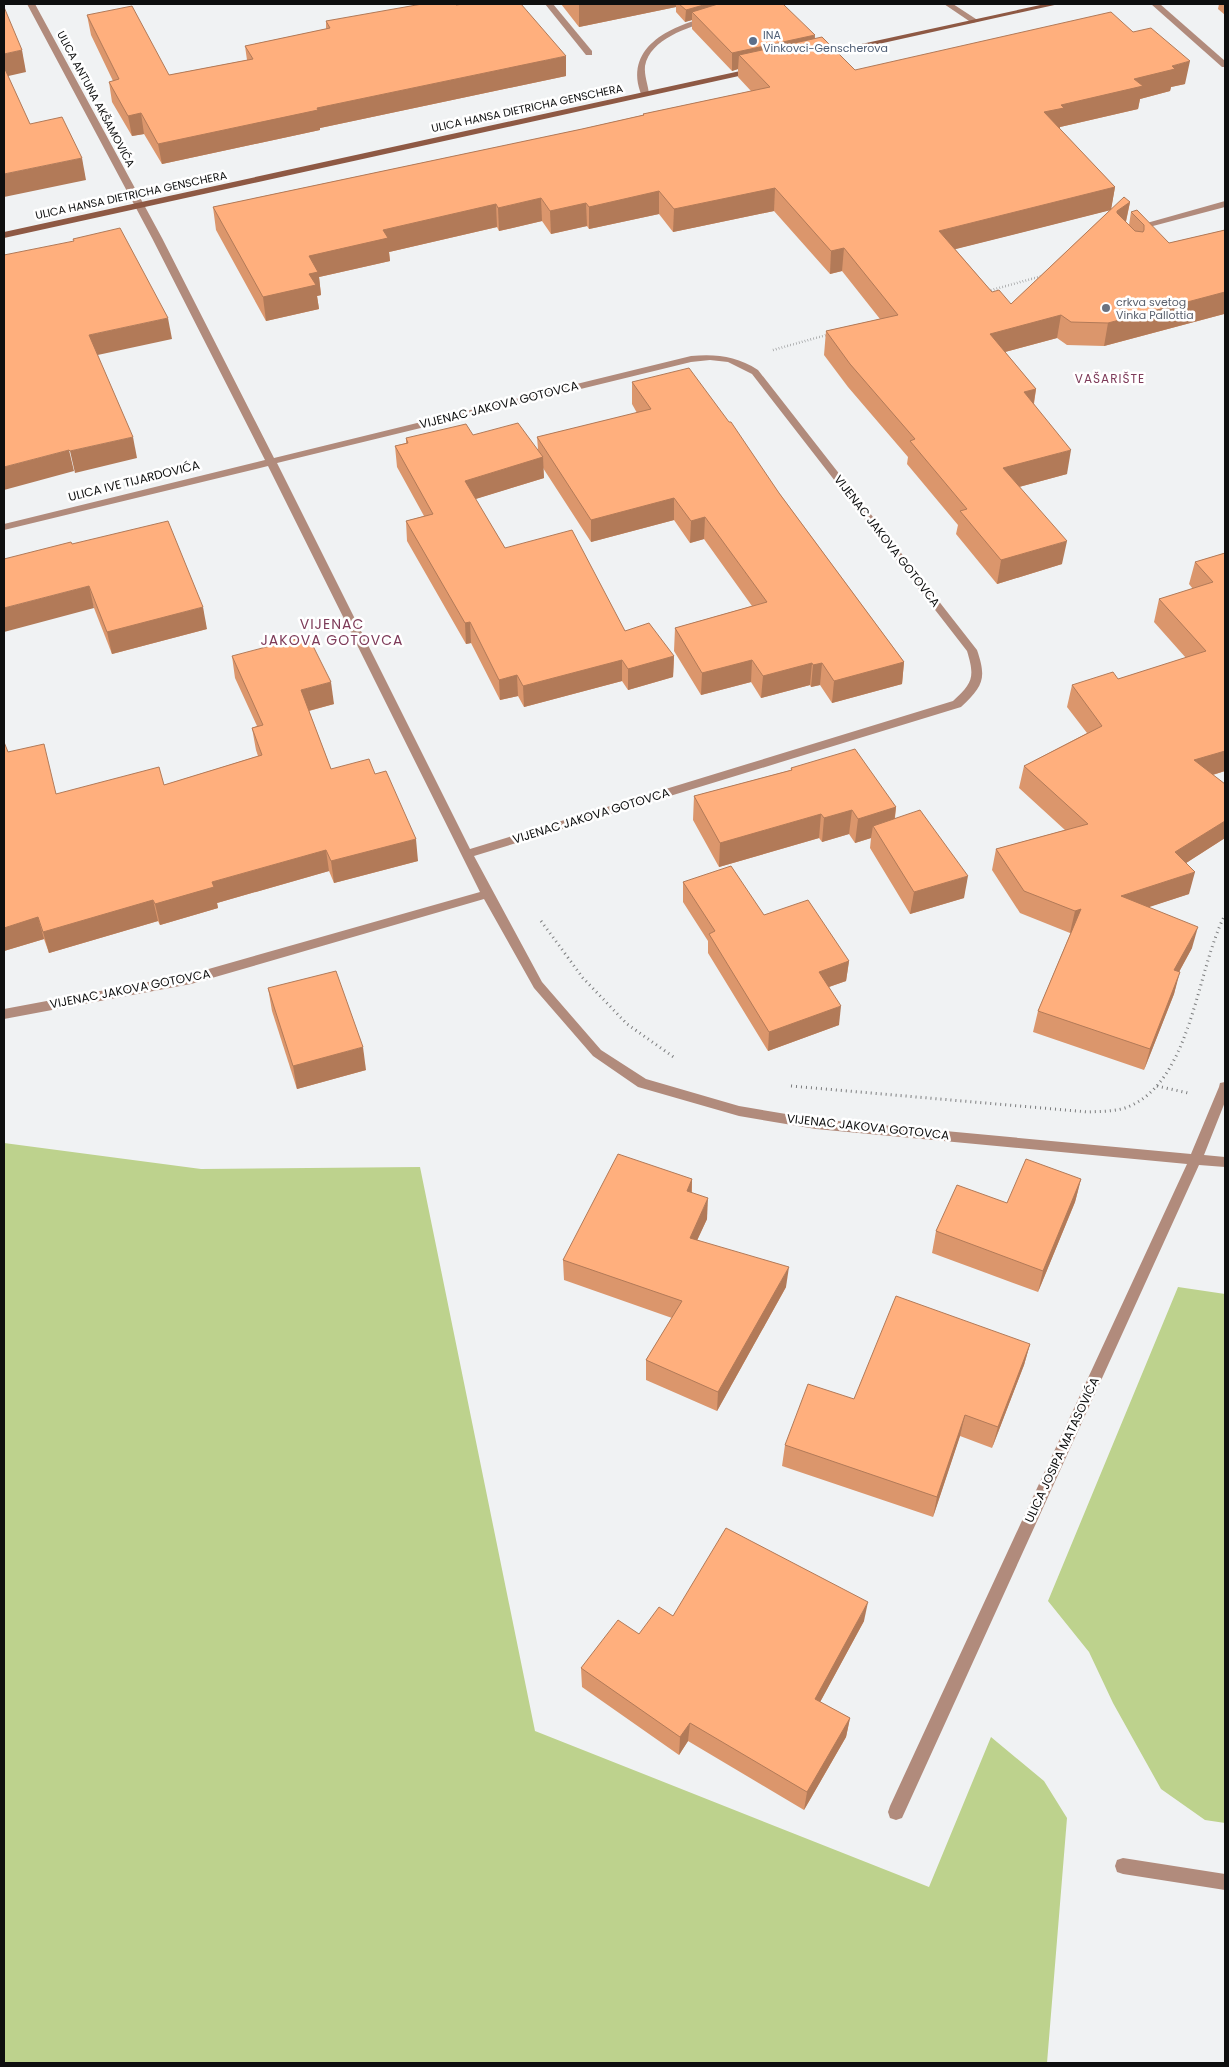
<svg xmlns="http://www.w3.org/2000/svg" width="1229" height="2067" viewBox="0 0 1229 2067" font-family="Poppins,sans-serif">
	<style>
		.green { fill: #bdd28d }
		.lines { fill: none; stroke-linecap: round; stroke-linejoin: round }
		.path-far1 { stroke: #7b7c7d; stroke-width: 2.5; stroke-dasharray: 0.5 2.5; stroke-linecap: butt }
		.path { stroke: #7b7c7d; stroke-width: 3; stroke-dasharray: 1 4; stroke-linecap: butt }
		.lane { fill: #b18b7c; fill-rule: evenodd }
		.street { fill: #b18b7c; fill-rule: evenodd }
		.secondary { fill: #8e5944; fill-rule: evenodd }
		.wall { fill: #db966c; fill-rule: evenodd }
		.shaded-wall { fill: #b27a58 }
		.building { fill: #ffaf7d; stroke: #b27a58 }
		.service-dot { fill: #5c6f8a; stroke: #fff; stroke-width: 2 }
		.worship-dot { fill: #6b7280; stroke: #fff; stroke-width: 2 }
		.labels { text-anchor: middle; stroke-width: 5; stroke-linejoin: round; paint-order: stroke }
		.far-service-label { font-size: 11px; fill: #4e5e75; stroke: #fff; text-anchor: start }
		.far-street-label { font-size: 11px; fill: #0e0f0f; stroke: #fff }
		.far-worship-label { font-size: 11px; fill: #5b616d; stroke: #fff; text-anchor: start }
		.far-quarter-label { font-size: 12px; letter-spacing: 1px; fill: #7e3b59; stroke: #fff }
		.street-label { font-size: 12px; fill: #0e0f0f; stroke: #fff }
		.neighbourhood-label { font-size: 14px; letter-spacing: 1px; fill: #7e3b59; stroke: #fff }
	</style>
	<rect width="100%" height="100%" fill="#f0f2f3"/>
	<g class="green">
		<path d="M4,1143L201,1169L420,1167L535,1731L929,1887L991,1737L1044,1781L1067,1818L1047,2063H4Z"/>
		<path d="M1178,1287L1225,1294V1823L1205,1820L1161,1789L1113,1703L1089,1652L1048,1601Z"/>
	</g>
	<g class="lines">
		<g class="path-far1">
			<path d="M988,291L1042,276"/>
			<path d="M773,350L830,334"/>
		</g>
		<g class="path">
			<path d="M541,921L583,978L627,1024L675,1058"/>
			<path d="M791,1086L1088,1112C1102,1111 1117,1112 1130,1106C1192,1079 1197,968 1225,915"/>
			<path d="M1157,1086L1188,1093"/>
		</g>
		<g class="lane">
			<path d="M545,4H553L592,51V55H586Z"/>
			<path d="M944,4H953L979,21L972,23Z"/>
			<path d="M708,17L712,19L711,21C688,27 650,39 645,66C644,75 648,85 649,94L642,96C622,48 670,26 708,17Z"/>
			<path d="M1123,1858L1225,1874V1890L1123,1874L1117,1872L1115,1866L1117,1860Z"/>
		</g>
		<g class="street">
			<path d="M27,4H35L162,238L274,458L691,356C717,354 736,356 758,370L977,650C987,679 983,686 961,707L474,856L542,982L601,1050L646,1079L739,1106L816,1119L1191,1154L1219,1087L1220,1083L1225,1082V1102L1204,1155L1225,1157V1167L1199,1165L902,1818L896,1820L890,1818L888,1812L890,1806L1187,1164L816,1129L739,1116L638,1087L593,1056L534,988L484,899L191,984L4,1019V1009L191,974L480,892L268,466L4,530V524L265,460L152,238ZM710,360L728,362L752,374L967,651C975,677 973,683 953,701L470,849L277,463L691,362Z"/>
			<path d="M1151,4H1160L1225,61V67H1222Z"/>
			<path d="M1225,201V207L1134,231L1129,228Z"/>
		</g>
		<g class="secondary">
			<path d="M1045,4H1059L820,57L816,55L820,53Z"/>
			<path d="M754,68L758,70L757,72L4,238V232Z"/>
		</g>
	</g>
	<g class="wall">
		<path d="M561,4H783L815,38L855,70L1185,84L1171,87L1170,91L1140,99L1138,109L1060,127V129L1115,187L1111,209L1130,202L1126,222L1129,225L1131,212L1169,243L1225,230V315L1224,314L1104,346L1067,345L1057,338L1005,352L1036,389L1034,404L1067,474L1019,487L1062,564L997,584L956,534L958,525L907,464L908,457L848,387L824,355L826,331L880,319L842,271L830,274L774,211L673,232L659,214L589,229L587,226L551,234L542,221L499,231L497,227L389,252L390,261L319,277L321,295L317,296L319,309L266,321L216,230L213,207L582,129L643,115V114L751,91L738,77V69L732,71L692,29V20L685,22L676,12V7L579,27ZM1110,210L1011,304L992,292L955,249Z"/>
		<path d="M1219,4H1225V15L1218,9Z"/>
		<path d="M456,5L566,76L320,128V130L162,164L144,134L132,136L112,102L109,82L113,81L91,35L87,15L169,75L247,60L245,46L326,29V21Z"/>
		<path d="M632,382L779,493L904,662L902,684L832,703L820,685L811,687L810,685L761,698L751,682L701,695L674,651L675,628L752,606L704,539L690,543L674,520L591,542L543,468L544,478L475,499L505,548L625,631L674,656L673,677L628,690L622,681L524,707L518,696L500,700L471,643L466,644L407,541L406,521L424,516L397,467L395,446L406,443V438L473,435L538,449L537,437L637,413L632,404Z"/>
		<path d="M72,544L207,629L112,654L94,608Z"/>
		<path d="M1225,553V771L1213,775L1225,784V838L1186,863L1189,894L1148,907L1192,948L1179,972L1174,994L1144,1070L1033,1032L1038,1011L1071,932L1070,933L1020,913L992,870L996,849L1065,830L1019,788L1024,766L1087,733L1067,707L1072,685L1118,679L1186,658L1154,622L1159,599L1193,589L1189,584L1195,562Z"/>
		<path d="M232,656L334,704L309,711L331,769L375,774L418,861L334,883L329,871L217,903L218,908L160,925L158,921L49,953L44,939L4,951L8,752L56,794L164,785L258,756L256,750L252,728L257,726L235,678Z"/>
		<path d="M791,768L896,807L895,818L964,898L910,914L870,848L871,838L855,843L849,834L822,842L819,838L719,867L693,820L694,796L791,770Z"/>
		<path d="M683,882L849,961L846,981L829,987L839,1025L768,1051L708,953V941L683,902Z"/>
		<path d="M268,988L366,1070L297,1089L272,1011Z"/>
		<path d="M692,1179V1193L707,1219L697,1240L786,1287L717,1411L646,1380V1360L672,1318L564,1280L563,1260Z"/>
		<path d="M1081,1179L1075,1202L1038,1292L932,1253L936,1231L1007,1203Z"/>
		<path d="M1030,1344L1024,1365L992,1448L960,1436L933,1517L782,1466L785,1445L854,1399Z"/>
		<path d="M673,1616L864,1621L820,1702L850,1718L846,1737L804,1810L688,1741L679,1755L582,1687L581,1668L639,1634Z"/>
	</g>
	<g class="shaded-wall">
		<path d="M579,4H676V7L579,27Z"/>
		<path d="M707,4H756L692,12V20L685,22L686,10Z"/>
		<path d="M815,35L814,53L739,55L738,69L732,71V53Z"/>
		<path d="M22,50L26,72L4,77V54Z"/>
		<path d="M566,56V76L320,128V130L162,164L158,144L317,108Z"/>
		<path d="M1190,61L1185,84L1171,87L1170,91L1140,99L1138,109L1060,127V130L1044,112L1061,105L1134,79L1172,66Z"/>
		<path d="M141,113L144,134L132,136L128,116Z"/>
		<path d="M82,158L86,180L4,197V174Z"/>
		<path d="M1115,187L1111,210L936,254L939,231Z"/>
		<path d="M775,188L774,211L673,232L674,209Z"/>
		<path d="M659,191V214L589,229V207Z"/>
		<path d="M541,198L542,221L499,231L498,208Z"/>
		<path d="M1130,202L1125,225L1113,234L1117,211Z"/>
		<path d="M586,203L587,226L551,234L550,211Z"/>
		<path d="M496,204L497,227L389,252L390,261L319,277L321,295L317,296L319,309L266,321L263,297L309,274V256L383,230Z"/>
		<path d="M844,248L842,271L830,274L831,251Z"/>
		<path d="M1225,292V308L1224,314L1104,346L1108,323Z"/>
		<path d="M1061,315L1057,338L986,357L990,334Z"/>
		<path d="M168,318L172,339L93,356L89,335Z"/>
		<path d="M1036,389L1032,413L1024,392Z"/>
		<path d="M133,437L137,458L75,473L70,451Z"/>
		<path d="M69,450L74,471L4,490V467Z"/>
		<path d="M1071,450L1067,474L1000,492L1003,468Z"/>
		<path d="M543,457L544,478L466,502L465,481Z"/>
		<path d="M674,498V520L591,542V520Z"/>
		<path d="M705,517L704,539L690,543L691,521Z"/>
		<path d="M1067,541L1062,564L997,584L1001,560Z"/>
		<path d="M89,586L94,608L4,632V608Z"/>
		<path d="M203,607L207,629L112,654L107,632Z"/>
		<path d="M470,622L471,643L466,644L465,623Z"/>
		<path d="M674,656L673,677L628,690V669Z"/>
		<path d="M622,660V681L524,707L523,686Z"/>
		<path d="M752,660L751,682L701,695L702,673Z"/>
		<path d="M904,662L902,684L832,703L834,681Z"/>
		<path d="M812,663L810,685L761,698L763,676Z"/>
		<path d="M822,663L820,685L811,687L813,665Z"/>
		<path d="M517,675L518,696L500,700L499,680Z"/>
		<path d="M331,682L334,704L304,712L301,690Z"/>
		<path d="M1225,751V771L1188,782L1194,760Z"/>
		<path d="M896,807L893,831L873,826L871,838L855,843L858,819Z"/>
		<path d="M852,810L849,834L822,842L824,818Z"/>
		<path d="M821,814L819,838L719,867L720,843Z"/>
		<path d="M1225,821V838L1169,874L1175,852Z"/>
		<path d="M416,839L418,861L334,883L331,861Z"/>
		<path d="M326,850L329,871L217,903L218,908L160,925L155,904L212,882Z"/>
		<path d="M1195,872L1189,894L1116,918L1121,896Z"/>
		<path d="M968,876L964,898L910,914L914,892Z"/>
		<path d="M153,900L158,921L49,953L43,932Z"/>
		<path d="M1081,909L1076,930L1070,933L1075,911Z"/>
		<path d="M38,917L44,939L4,951V928Z"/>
		<path d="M1198,927L1192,948L1168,992L1174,970Z"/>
		<path d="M849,961L846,981L817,991L819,972Z"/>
		<path d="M1180,972L1174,994L1144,1070L1150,1049Z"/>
		<path d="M841,1006L839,1025L768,1051L769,1032Z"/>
		<path d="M363,1047L366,1070L297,1089L293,1066Z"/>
		<path d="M692,1179L691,1200L687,1191Z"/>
		<path d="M1081,1179L1075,1202L1038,1292L1043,1271Z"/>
		<path d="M708,1198L707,1219L689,1258L690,1238Z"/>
		<path d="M789,1267L786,1287L717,1411L718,1392Z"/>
		<path d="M1030,1344L1024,1365L992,1448L998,1427Z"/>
		<path d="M965,1415L960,1436L933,1517L937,1497Z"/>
		<path d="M868,1602L864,1621L812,1717L815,1699Z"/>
		<path d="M850,1718L846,1737L804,1810L807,1792Z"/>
		<path d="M690,1723L688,1741L679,1755L680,1737Z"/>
	</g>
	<g class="building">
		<path d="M422,4H455L456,5L464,4H521L566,56L317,108L318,110L158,144L141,113L128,116L109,82L119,79L87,15L132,6L169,75L253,59L245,46L330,28L326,21Z"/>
		<path d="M679,4H707L686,10Z"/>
		<path d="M718,4H783L815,35L732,53L692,12Z"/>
		<path d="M4,7L22,50L4,54Z"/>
		<path d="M1111,12L1133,32L1151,28L1190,61L1172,66L1175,69L1134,79L1143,86L1061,105L1064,108L1044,112L1115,187L939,231L992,292L999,290L1011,304L1124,197L1130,202L1117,211V213L1135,231L1143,232L1144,230V225L1131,212L1137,210L1169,243L1225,230V292L1108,323L1071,322L1061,315L990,334L1036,389L1024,392L1071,450L1003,468L1067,541L1001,560L960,511L967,509L910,441L915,439L850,364L826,331L898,315L844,248L831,251L775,188L674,209L659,191L589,207L586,203L550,211L541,198L498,208L496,204L383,230L388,238L309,256L318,272L309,274L316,285L263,297L213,207L582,129L644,115L643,114L770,87L739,55L822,37L855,70Z"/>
		<path d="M4,67L30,124L62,117L82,158L4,174Z"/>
		<path d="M120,228L168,318L89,335L133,437L70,451L69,450L4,467V255L74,241L73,239Z"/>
		<path d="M689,368L729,422H731L779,493L904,662L834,681L822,663L813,665L812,663L763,676L752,660L702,673L675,628L767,602L705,517L691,521L674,498L591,520L537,437L651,409L632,382Z"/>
		<path d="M518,423L543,457L465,481L505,548L572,530L625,631L649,623L674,656L628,669L622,660L523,686L517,675L499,680L470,622L465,623L406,521L433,514L395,446L408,443L406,438L466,424L473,435Z"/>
		<path d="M168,521L203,607L107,632L89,586L4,608V559L71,542L72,544Z"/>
		<path d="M1225,553V751L1194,760L1225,784V821L1175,852L1195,872L1121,896L1198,927L1174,970L1180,972L1150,1049L1038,1011L1081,909L1075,911L1024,891L996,849L1088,824L1024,766L1102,726L1072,685L1113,672L1118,679L1206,651L1159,599L1213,582L1195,562Z"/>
		<path d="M308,636L331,682L301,690L331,769L369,759L375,774L386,771L416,839L331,861L326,850L212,882L214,887L155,904L153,900L43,932L38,917L4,928V742L8,752L44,744L56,794L159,767L164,785L262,755L252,728L263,725L232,656Z"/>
		<path d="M855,749L896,807L858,819L852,810L824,818L821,814L720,843L694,796L792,770L791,768Z"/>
		<path d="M920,810L968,876L914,892L873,826Z"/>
		<path d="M731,866L764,915L808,900L849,961L819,972L841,1006L769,1032L709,934L715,931L683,882Z"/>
		<path d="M336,971L363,1047L293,1066L268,988Z"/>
		<path d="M618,1154L692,1179L687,1191L708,1198L690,1238L789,1267L718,1392L646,1360L682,1301L563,1260Z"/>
		<path d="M1026,1159L1081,1179L1043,1271L936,1231L957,1185L1007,1203Z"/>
		<path d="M896,1296L1030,1344L998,1427L965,1415L937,1497L785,1445L808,1384L854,1399Z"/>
		<path d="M726,1528L868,1602L815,1699L850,1718L807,1792L690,1723L680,1737L581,1668L618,1620L639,1634L659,1607L673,1616Z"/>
	</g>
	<circle class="service-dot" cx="753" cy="41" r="5"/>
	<circle class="worship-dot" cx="1106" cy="308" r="5"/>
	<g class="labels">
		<g class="far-service-label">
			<text x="763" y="39">INA<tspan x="763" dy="13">Vinkovci-Genscherova</tspan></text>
		</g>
		<g class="far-street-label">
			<text transform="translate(96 99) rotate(62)" y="4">ULICA ANTUNA AKŠAMOVIĆA</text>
			<text transform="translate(527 108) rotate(-12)" y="4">ULICA HANSA DIETRICHA GENSCHERA</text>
			<text transform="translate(131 195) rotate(-12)" y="4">ULICA HANSA DIETRICHA GENSCHERA</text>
		</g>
		<g class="far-worship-label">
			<text x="1116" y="306">crkva svetog<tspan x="1116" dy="13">Vinka Pallottia</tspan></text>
		</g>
		<g class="far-quarter-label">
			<text x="1110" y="383">VAŠARIŠTE</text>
		</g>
		<g class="street-label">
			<text transform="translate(499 405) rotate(-14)" y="4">VIJENAC JAKOVA GOTOVCA</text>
			<text transform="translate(134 481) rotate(-14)" y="4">ULICA IVE TIJARDOVIĆA</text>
			<text transform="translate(887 541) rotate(52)" y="4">VIJENAC JAKOVA GOTOVCA</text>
			<text transform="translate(591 816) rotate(-17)" y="4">VIJENAC JAKOVA GOTOVCA</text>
			<text transform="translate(130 989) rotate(-11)" y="4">VIJENAC JAKOVA GOTOVCA</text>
			<text transform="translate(868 1127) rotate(6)" y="4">VIJENAC JAKOVA GOTOVCA</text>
			<text transform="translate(1062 1450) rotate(-65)" y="4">ULICA JOSIPA MATASOVIĆA</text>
		</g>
		<g class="neighbourhood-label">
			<text x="332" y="629">VIJENAC<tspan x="332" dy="16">JAKOVA GOTOVCA</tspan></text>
		</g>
	</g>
	<rect width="1229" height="2067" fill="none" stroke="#0e0f0f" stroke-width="10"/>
</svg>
